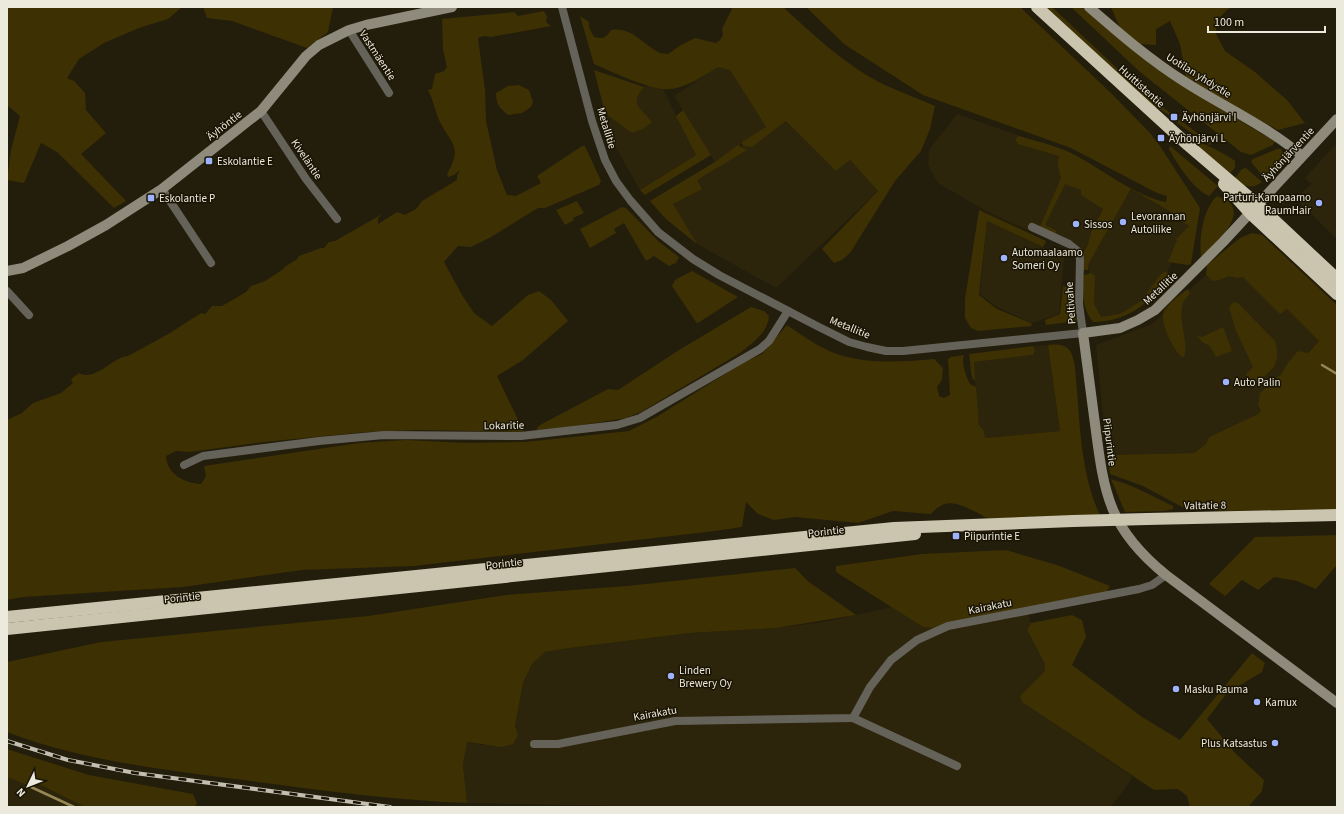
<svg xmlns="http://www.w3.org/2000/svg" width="1344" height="814" viewBox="0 0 1344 814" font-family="'Source Sans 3',sans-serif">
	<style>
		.built { fill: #2d250b }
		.green { fill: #3d3003 }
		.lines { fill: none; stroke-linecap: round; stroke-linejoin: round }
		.stream { stroke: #968854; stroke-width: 2.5 }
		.street { stroke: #65625a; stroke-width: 8 }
		.secondary { stroke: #8e8a7c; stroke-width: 10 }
		.highway { stroke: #cbc4ae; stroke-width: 12 }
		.rail-casing { stroke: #c2bfb2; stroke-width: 4 }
		.rail { stroke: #1a1404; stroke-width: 2.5; stroke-dasharray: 8; stroke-linecap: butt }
		.highway-bridge { stroke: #cbc4ae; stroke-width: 12 }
		.poi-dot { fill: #9fb3fd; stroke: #1a1404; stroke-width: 1.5 }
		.labels { text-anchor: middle; stroke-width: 3; stroke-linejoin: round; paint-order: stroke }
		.street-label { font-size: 11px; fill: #ece9dd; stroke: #1a1404 }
		.poi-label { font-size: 11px; fill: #ece9dd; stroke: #1a1404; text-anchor: start }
	</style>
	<rect width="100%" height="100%" fill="#231d0c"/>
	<g class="built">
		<path d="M725,62L766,127L720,159L786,121L836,171L850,160L878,191L776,288L697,244L666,219L650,201L715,162L674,96Z"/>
		<path d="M659,81L696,155L640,190L616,148L606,117L644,87Z"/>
		<path d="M957,114L1075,155L1106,202L1092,229L1088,244L1083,251L1037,227L1034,233L986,211L938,183L928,165L929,150Z"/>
		<path d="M1337,143V239L1296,199L1302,192L1312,184L1305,178Z"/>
		<path d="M1131,189L1171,212L1170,215L1189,226L1167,273L1140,303L1119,316L1098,319L1091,313L1089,263Z"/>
		<path d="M987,221L1064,257L1059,314L1032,323L997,307L980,294Z"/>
		<path d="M1238,266L1285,311L1287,309L1319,341L1308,352L1310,353L1298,352L1287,364L1282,373L1260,393L1261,410L1258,414L1209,437L1206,444L1194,453L1107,455L1096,345L1152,324L1206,275L1208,278Z"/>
		<path d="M1048,345L1060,431L985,438L984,431L979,425L973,362L1033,355L1035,351L1033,346Z"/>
		<path d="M892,607L923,627L934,628L968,618L1026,607L1031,623L1027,630L1045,664V671L1020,696L1022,702L1133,777L1111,807H686L467,803L463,765L467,742L482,745L518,734L515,726L523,683L532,664L545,652L569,648L690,633L776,628L824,622Z"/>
		<path d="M7,777L29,786L37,783L85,807H7Z"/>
	</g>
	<g class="green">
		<path d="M7,7H182L168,19L139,28L104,43L79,59L67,78L74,81L85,93L86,110L106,133L81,154L126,201L114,208L57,152L41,143L24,183L7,180L11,150L20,116L7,105Z"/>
		<path d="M203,7H333L328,32L307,48L232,21L207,18Z"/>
		<path d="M733,7H783C815,36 847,67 887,86C903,93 919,99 935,106L930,129L921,151L895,181L850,253L842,260L834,263L822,249L878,191L850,160L836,171L786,121L752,147L743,146L742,142L766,127L730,70L718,67C705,75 686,88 670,89C651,91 613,72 594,64L580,16L589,22V27L594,37C603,39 606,38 611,30C631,27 641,42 656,51C659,53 664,54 668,54L681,45L695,38L716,43L720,40L723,35L722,29Z"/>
		<path d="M806,7H1020L1112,94L1150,133L1160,146L1200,208L1191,264L1188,265L1168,262L1177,240L1176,239L1189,226L1170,215L1171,212L1131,189L1089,263L1088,270H1083L1076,265L1088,244L1092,229L1103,209L1081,195V190L1065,184L1045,225L1057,231L1055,235L1040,227L1061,178L1058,166L1059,156L1018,144L1015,139L1019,136C1038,142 1059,146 1077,156C1104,171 1136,196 1166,202L1167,196L1157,193L1071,148L923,95L844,44Z"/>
		<path d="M1042,7H1052L1140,90L1212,144L1209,145L1180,125L1169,115L1140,97Z"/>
		<path d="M1071,7H1083C1140,62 1207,102 1275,141L1273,145L1251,155L1241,152L1140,72Z"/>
		<path d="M1111,7H1236L1228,9L1216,21V34L1225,51L1255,72L1287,100L1305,123L1278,130L1215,96L1186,77L1180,44L1170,21L1156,29V45L1140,44L1120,28Z"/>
		<path d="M544,11L547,17L546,22L551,26L491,37L484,36L478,38L485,90L486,121L497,170L507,195L516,196L541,183L537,176L582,146H585L601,181L599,185L592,188L545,208H538L491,237L471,247L458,246L444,262L462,295L474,313L492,326L528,295L539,291L551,300L568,321L523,360L497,376L524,432L419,430L366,432L264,442L190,452L176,451L166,456C167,474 184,483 201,484L206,476L204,466L359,443L406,440L467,443L525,442L629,431L658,416L746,361L762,354L787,325C800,334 813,343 827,350C859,365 899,362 934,359L943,368L942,380L937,387L939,396L944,398L950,395L948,359L951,357L964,355C961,364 966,376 970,384L976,387L979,425L984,431L985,438L1060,431L1048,345C1067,343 1072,348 1075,367C1080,417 1079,470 1100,515L1003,520C998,517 994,519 988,518C984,517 980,514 976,512C957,503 946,497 931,514L893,511L858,523L795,517L774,520L758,514L746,502L742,527L715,531L414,566L302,570L183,587L23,597L7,600V420L22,413L33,403L61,393L73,383L71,379L79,373C95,382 113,357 128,356L170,333L201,313L205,314L212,306H222L246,292L251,286L265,281L282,270L286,266L296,260L299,256L321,248H324L329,242L335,241L384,213L378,218V224L397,212L405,215L416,209L422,201L457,180V176L460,170L454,175L448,177L447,174C462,147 453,146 441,124C435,113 434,101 428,90L432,89L435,74L444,71L447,67L443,50L442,19L514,12L518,16Z"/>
		<path d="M594,70L644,87C629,105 640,107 652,122L643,129L632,133L605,113Z"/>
		<path d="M519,85L529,90L533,102L531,107L522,113L508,115C500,109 496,104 496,93L508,86Z"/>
		<path d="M683,110L711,155L645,195L640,190L696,155L676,116Z"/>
		<path d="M1184,134C1201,144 1219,149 1235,161V168L1228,175Z"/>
		<path d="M738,145L747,150L697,180L702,189L673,204L697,244L666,219L650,201L715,162Z"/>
		<path d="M1170,146L1218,186L1209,196C1194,190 1177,164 1169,149Z"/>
		<path d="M1277,149H1281L1285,157L1284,161L1267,177L1261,174L1251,162L1253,159Z"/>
		<path d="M1246,168L1262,182C1251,190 1244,186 1234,179L1242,169Z"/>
		<path d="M1217,196C1221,198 1225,198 1228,201C1246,216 1217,241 1207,253L1201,257C1199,238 1203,209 1217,196Z"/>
		<path d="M577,201L584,213L573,218L574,220L565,225L556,210Z"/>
		<path d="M622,207L626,208L659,242L679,257L676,263L669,266L654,256L646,261L624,223L614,229L616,233L590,248L580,229Z"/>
		<path d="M979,210L1046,241L1043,247L987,221L979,295L997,309L1031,323L1032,326L978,331L971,328L965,318V299Z"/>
		<path d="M1252,233L1262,235L1337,305V509L1221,511L1182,507L1143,486L1110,474L1107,455L1194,453L1206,444L1209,437L1258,414L1261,410L1258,405L1260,393L1282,373L1287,364L1298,351L1308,353L1319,341L1287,309L1280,314L1243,277L1237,278L1229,276L1219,280L1212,281L1206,275L1207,265L1240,238Z"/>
		<path d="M692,271L738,297L698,323L696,322L672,286L675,280Z"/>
		<path d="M1166,271L1171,277L1169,280C1145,305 1129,321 1093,322C1082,308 1082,292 1084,275L1091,273L1095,276L1094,304L1101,317L1120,314L1141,301L1160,275Z"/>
		<path d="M1063,286L1071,288L1077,321L1046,325L1045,320L1060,314Z"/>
		<path d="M1188,289L1190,293C1187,297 1183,301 1182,306C1179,321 1189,346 1184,357H1182C1173,350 1159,322 1164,311C1169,303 1180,294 1188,289Z"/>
		<path d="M1234,302L1238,303L1275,341C1282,366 1271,372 1251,385L1246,374L1253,367L1235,328L1229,307Z"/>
		<path d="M751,307L764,311L769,316C768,333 752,343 740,353L641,412L626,418L537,432V428L540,425L608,389L618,390L679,350Z"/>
		<path d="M1223,327L1232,351L1216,357L1210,346L1202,342L1197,336L1202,337Z"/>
		<path d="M1033,346L1035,351L1033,355L974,362L975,381L972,378L969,354Z"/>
		<path d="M1111,479C1133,485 1152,496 1173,506V509L1164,511L1125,512Z"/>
		<path d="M1337,535V565L1316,589L1297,581L1274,577L1258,590L1242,580L1225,596L1209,584L1255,537Z"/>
		<path d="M1006,550L1057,565L1110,586L1106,593L968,618L934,628L923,627L836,572V566L922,554Z"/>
		<path d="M795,568L809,582L856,615L776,628L690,633L569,648L545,652L532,664L523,683L515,726L518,734L513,744L502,747L467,742L463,765L467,803C389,800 312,789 235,779C158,769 80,760 7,732V662L101,642L368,616L506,595L627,586Z"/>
		<path d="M1072,615L1082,620L1086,637L1072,665L1142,717L1180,740L1252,653L1265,663L1262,672L1227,693L1207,719L1235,753L1264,780L1262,791L1248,807H1190L1187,796L1178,789L1154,790L1022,702L1020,696L1045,671V664L1027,630L1031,623Z"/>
		<path d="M7,749L89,775L193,794L197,803L195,807H85L37,783L29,786L7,777Z"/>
	</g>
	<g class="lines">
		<g class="stream">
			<path d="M1322,365L1337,374"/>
			<path d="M31,787L74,807"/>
		</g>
		<g class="street">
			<path d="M562,7L592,121L605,160L616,181L630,200L658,232L693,259L719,275L817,326L849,342L867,347L886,351H903L1083,333L1079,304L1080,260L1079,252L1069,244L1032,227"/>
			<path d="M349,30L389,93"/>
			<path d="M261,111L306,179L337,219"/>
			<path d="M162,189L211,263"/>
			<path d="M7,291L29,315"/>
			<path d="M184,465L203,456L319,441L384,435L521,436L617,425L640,418L760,349L769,341L788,311"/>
			<path d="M853,718L957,766"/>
			<path d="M534,744H558L675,721L853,718L870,687L891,660L917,640L948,626L1139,589L1152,585L1166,575"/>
		</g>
		<g class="secondary">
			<path d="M1089,7C1120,34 1150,60 1185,82C1224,107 1267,126 1302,156"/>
			<path d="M1337,119L1223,242L1155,310L1138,320L1120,328L1083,333C1087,363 1091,393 1095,424C1104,493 1108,528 1166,575L1337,703"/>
			<path d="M7,271L23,268L68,246L106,225L162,189L261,111L306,56L319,45L349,30L366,25L452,7"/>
		</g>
		<g class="highway">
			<path d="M1037,7L1188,145L1257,204L1337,279"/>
			<path d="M1224,184L1250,213L1337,294"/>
			<path d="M1147,519L1337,515"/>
			<path d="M7,617L894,528L1073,521"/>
			<path d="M7,629L915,534"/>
		</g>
		<g class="rail-casing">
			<path id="rail" d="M7,741L68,760L135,773L390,807"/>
		</g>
		<use href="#rail" class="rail"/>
		<path class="highway-bridge" d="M1073,521L1147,519"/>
	</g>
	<g class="poi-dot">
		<rect x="1170" y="113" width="8" height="8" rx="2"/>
		<rect x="1157" y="134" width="8" height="8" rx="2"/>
		<rect x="205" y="157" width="8" height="8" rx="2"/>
		<rect x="147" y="194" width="8" height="8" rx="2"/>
		<circle cx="1319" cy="203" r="4"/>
		<circle cx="1123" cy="222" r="4"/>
		<circle cx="1076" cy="224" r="4"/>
		<circle cx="1004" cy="258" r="4"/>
		<circle cx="1226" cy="382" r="4"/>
		<rect x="952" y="532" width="8" height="8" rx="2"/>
		<circle cx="671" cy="676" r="4"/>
		<circle cx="1176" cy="689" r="4"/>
		<circle cx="1257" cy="702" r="4"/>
		<circle cx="1275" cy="743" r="4"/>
	</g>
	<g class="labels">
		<g class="street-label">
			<text transform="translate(378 55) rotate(57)" y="4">Vastmäentie</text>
			<text transform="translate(1199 75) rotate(32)" y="4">Uotilan yhdystie</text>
			<text transform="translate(1142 86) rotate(42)" y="4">Huittistentie</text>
			<text transform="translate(224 125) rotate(-38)" y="4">Äyhöntie</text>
			<text transform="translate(607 128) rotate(73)" y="4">Metallitie</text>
			<text transform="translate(1288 154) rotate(-47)" y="4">Äyhönjärventie</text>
			<text transform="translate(307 159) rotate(56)" y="4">Kiveläntie</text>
			<text transform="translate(1160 288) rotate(-43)" y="4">Metallitie</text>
			<text transform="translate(1070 303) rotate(-94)" y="4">Peltivahe</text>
			<text transform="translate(850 327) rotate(22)" y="4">Metallitie</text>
			<text transform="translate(504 425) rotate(-1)" y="4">Lokaritie</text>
			<text transform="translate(1110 442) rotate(83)" y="4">Piipurintie</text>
			<text transform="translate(1205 505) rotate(-1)" y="4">Valtatie 8</text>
			<text transform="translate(826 531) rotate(-6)" y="4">Porintie</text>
			<text transform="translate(504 563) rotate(-6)" y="4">Porintie</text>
			<text transform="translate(182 597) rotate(-6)" y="4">Porintie</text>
			<text transform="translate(990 606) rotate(-11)" y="4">Kairakatu</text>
			<text transform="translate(655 713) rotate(-10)" y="4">Kairakatu</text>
		</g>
		<g class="poi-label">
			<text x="1182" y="121">Äyhönjärvi I</text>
			<text x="1169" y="142">Äyhönjärvi L</text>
			<text x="217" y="165">Eskolantie E</text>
			<text x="1311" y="201" text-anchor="end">Parturi-Kampaamo<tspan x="1311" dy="13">RaumHair</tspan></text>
			<text x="159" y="202">Eskolantie P</text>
			<text x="1131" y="220">Levorannan<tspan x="1131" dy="13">Autoliike</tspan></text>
			<text x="1084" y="228">Sissos</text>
			<text x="1012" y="256">Automaalaamo<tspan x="1012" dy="13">Someri Oy</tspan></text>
			<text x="1234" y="386">Auto Palin</text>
			<text x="964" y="540">Piipurintie E</text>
			<text x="679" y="674">Linden<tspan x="679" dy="13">Brewery Oy</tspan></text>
			<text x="1184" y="693">Masku Rauma</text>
			<text x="1265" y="706">Kamux</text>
			<text x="1267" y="747" text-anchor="end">Plus Katsastus</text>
		</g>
	</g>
	<rect width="1344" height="814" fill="none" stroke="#ece9dd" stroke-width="16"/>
	<g transform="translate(28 786) rotate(227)" stroke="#1a1404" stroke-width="3" paint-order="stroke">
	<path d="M0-3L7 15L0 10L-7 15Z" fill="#ece9dd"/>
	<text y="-6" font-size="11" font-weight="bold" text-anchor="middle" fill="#ece9dd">N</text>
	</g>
	<path d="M1208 26v6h117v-6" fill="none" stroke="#ece9dd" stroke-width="2"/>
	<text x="1214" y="26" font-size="12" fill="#ece9dd" stroke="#1a1404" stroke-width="3" paint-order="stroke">100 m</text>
</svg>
